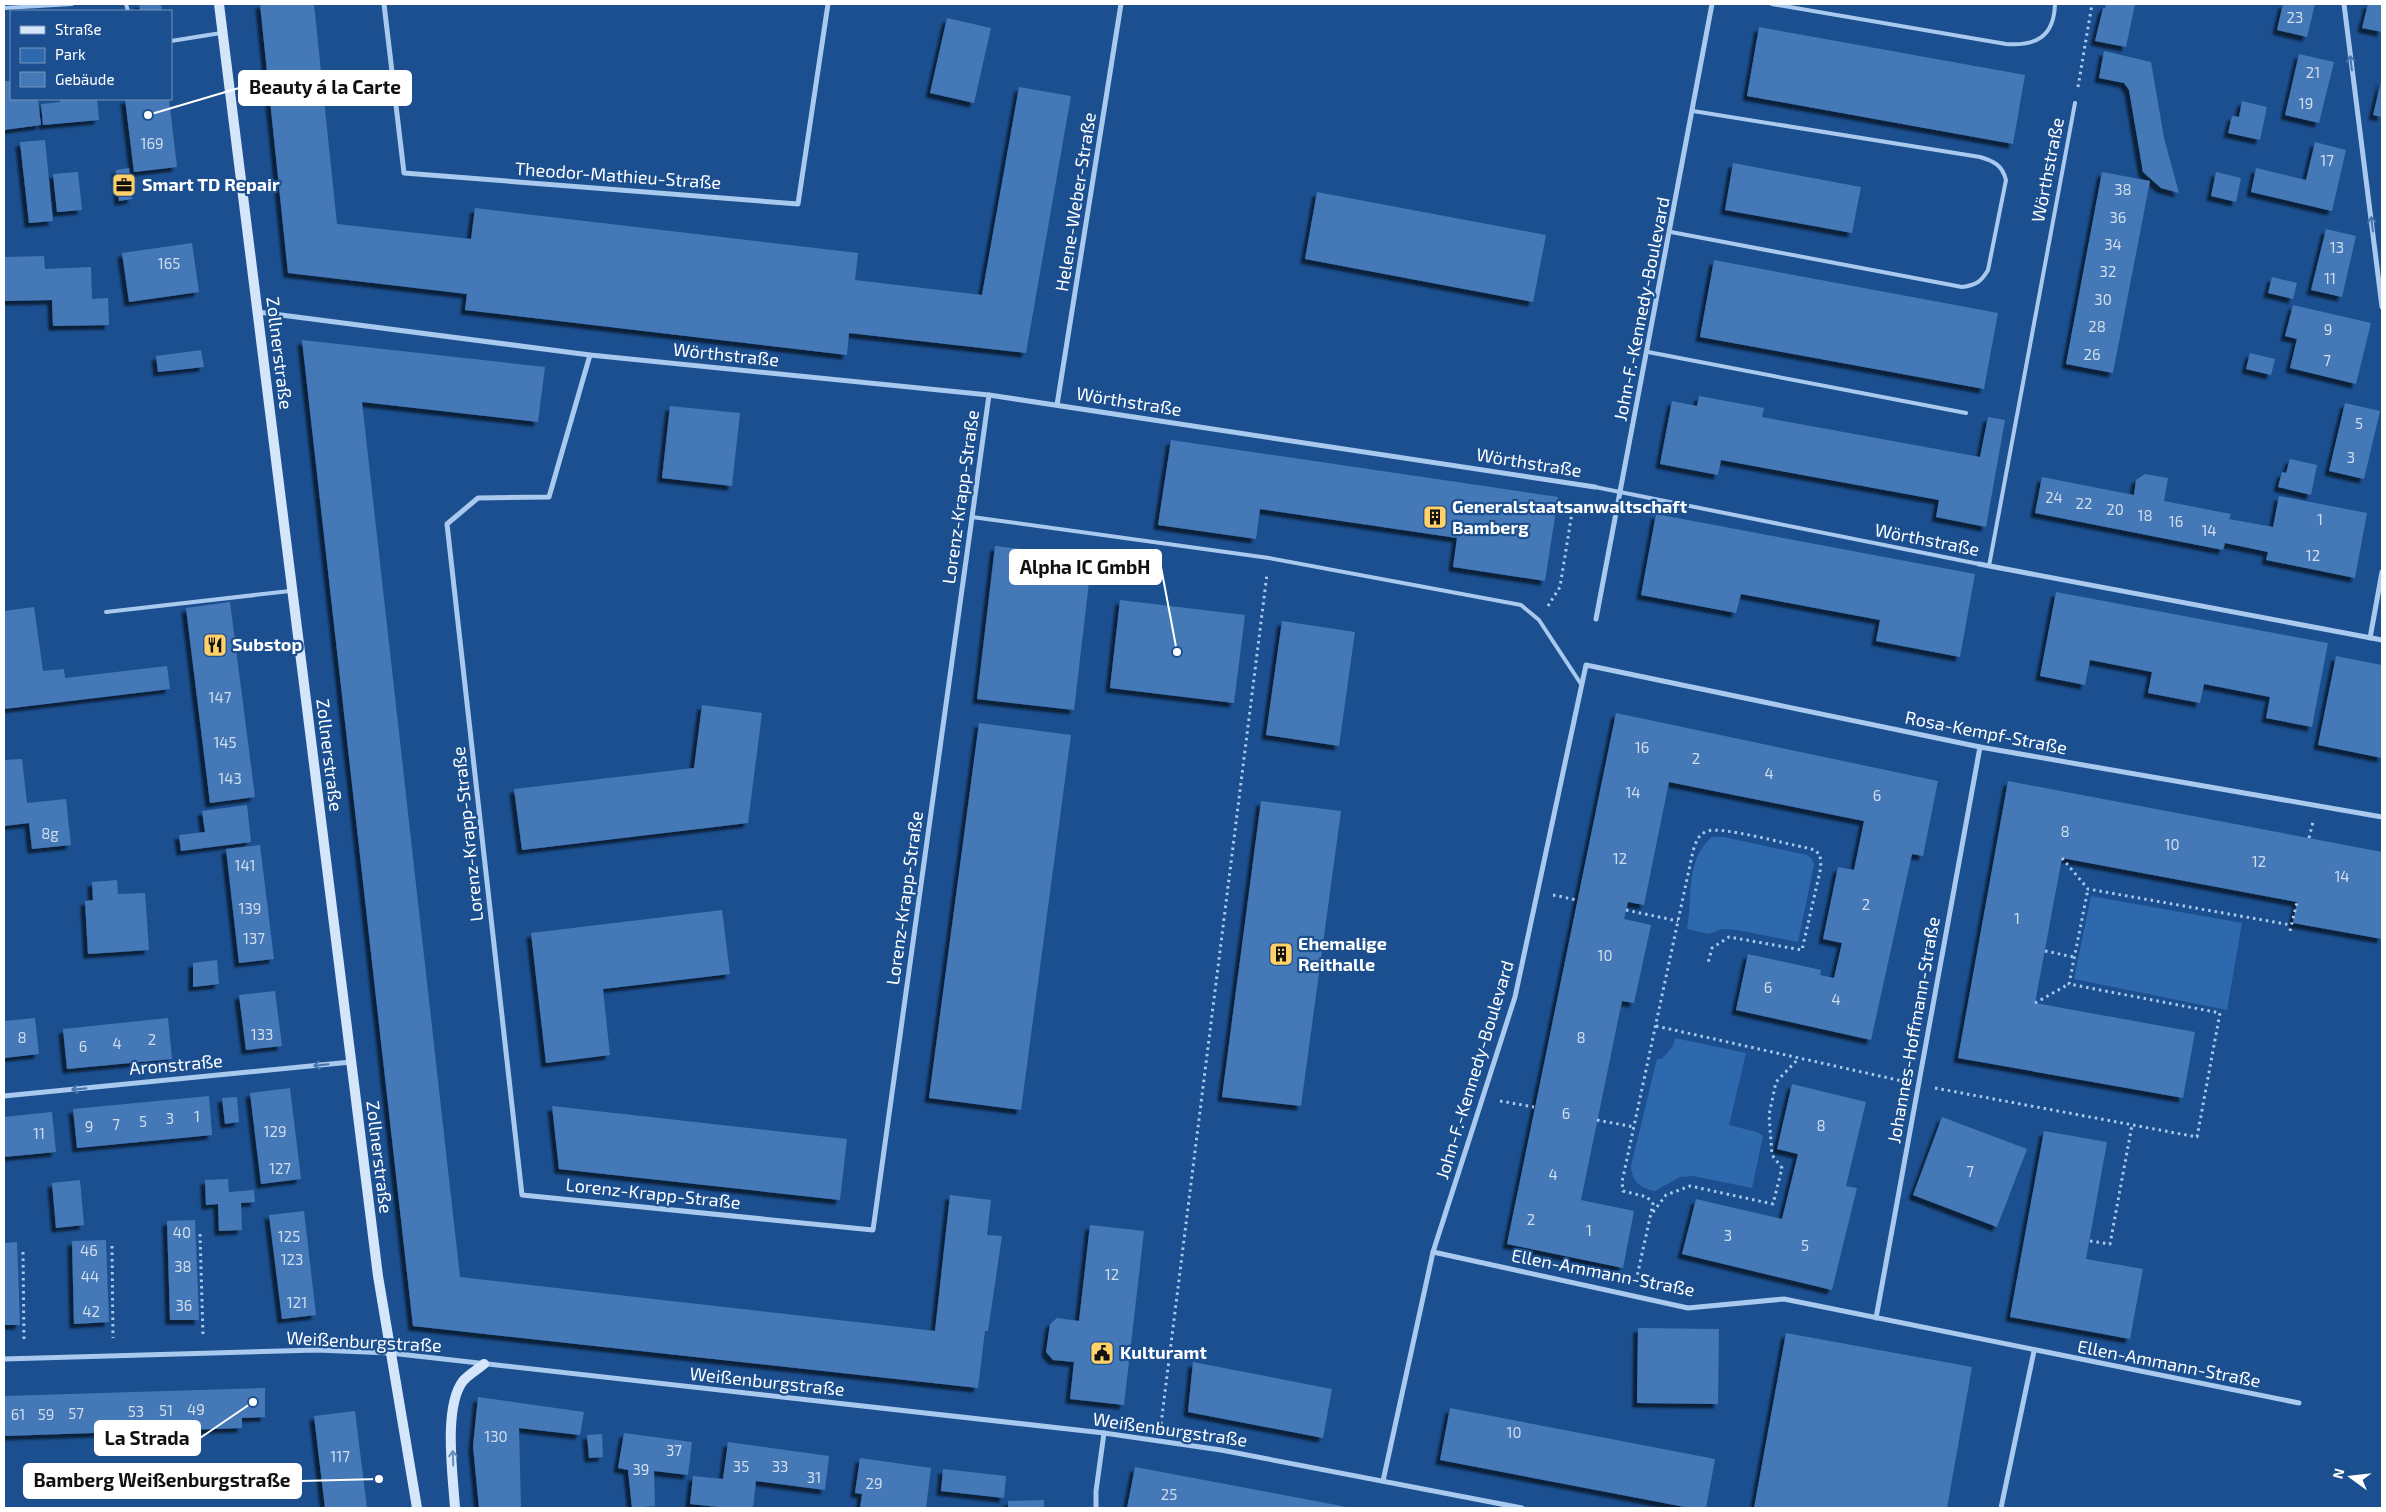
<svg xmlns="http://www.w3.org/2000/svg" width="2386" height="1512" viewBox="0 0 2386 1512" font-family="'Exo 2',sans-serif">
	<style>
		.green { fill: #2e69ad }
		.building { fill: #4478b7; filter: url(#shadow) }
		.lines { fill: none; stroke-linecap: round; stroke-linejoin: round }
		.path { stroke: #a9c9ee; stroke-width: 3; stroke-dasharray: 2.5 4; stroke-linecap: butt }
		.lane { stroke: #a9c9ee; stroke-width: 4 }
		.street { stroke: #a9c9ee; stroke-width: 5 }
		.secondary { stroke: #d6e6fa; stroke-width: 10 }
		.oneway { stroke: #4674ac }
		.oneway2 { stroke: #668bba }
		.labels { text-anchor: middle; stroke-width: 4.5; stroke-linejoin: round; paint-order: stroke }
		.number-label { font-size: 15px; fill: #d0dded }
		.street-label { font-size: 18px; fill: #fff; stroke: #1b4f8f }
		.poi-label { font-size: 18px; font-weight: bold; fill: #fff; stroke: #1b4f8f; text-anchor: start }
		.leader { fill: none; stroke: #fff; stroke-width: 2 }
		.callout-dot { fill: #fff; stroke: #1b4f8f; stroke-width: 2 }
		.callout { fill: #fff; stroke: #fff; stroke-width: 2 }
		.callout-label { font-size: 19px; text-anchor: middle; font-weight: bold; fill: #111 }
	</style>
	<defs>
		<filter id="shadow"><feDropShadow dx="-4.5" dy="4.5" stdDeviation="1" flood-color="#0009"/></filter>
	</defs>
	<rect width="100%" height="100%" fill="#1b4f8f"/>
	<g class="green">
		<path d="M1712,837H1724L1807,855L1812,859L1814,865L1798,942L1737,930L1722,929L1709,934L1687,929C1693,898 1685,859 1712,837Z"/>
		<path d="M2091,896L2242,923L2227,1010L2074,979Z"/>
		<path d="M1675,1038L1746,1053L1729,1125L1757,1132L1763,1136L1752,1188L1693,1176L1680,1177L1655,1191C1640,1188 1632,1182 1631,1166L1657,1059H1662L1673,1046Z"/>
	</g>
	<g class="building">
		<path d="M139,4H161L162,11H140Z"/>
		<path d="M260,4H314L337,224L471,239L475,208L858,253L855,280L982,295L1019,87L1071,96L1026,353L849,333L847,355L465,310L467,294L288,273Z"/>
		<path d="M2106,4H2135L2126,47L2095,41L2103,8H2105Z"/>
		<path d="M2283,4H2315L2307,37L2277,30Z"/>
		<path d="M2368,4H2382V32L2362,28Z"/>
		<path d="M947,18L991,28L974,103L930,93Z"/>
		<path d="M1759,27L2025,75L2013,144L1747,96Z"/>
		<path d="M2104,51L2151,62L2164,138L2179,193L2161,188L2143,172L2129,90L2124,83L2099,78Z"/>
		<path d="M2299,54L2334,62L2319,123L2285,115Z"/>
		<path d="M2382,78V117L2373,115Z"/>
		<path d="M4,81H11V99H38L41,125L4,130Z"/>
		<path d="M60,99H97L99,120L43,125L41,104L60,102Z"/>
		<path d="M125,99H169L177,167L134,172Z"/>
		<path d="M2242,101L2267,107L2260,140L2228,133L2232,116L2239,117Z"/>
		<path d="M45,140L53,221L29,223L20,142Z"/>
		<path d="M2315,142L2346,150L2332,211L2251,192L2256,168L2306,180Z"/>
		<path d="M1733,163L1861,187L1852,233L1725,210Z"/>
		<path d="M129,168L132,199L119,201L116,170Z"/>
		<path d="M78,172L82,210L57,212L53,174Z"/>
		<path d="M2102,172L2150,181L2113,373L2066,364Z"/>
		<path d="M2216,172L2241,178L2236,202L2211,196Z"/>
		<path d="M1317,192L1546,235L1533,302L1305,259Z"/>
		<path d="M2326,229L2356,236L2342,297L2311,290Z"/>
		<path d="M192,243L199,292L129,302L122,253Z"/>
		<path d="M44,256L45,269L91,267L92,299L108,298L109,325L53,326L52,300L4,301V257Z"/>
		<path d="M1714,260L1998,313L1984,389L1700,337Z"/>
		<path d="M2272,277L2297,283L2293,299L2268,293Z"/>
		<path d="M2293,305L2371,323L2356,384L2290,368L2297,339L2285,336Z"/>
		<path d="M302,340L545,367L538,422L362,402L460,1277L935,1331L950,1195L991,1200L987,1235L1002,1236L988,1331H985L978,1388L413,1326Z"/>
		<path d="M201,350L204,367L158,372L156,356Z"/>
		<path d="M2250,353L2275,359L2271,375L2246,369Z"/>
		<path d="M1699,396L1764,408L1762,417L1980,457L1988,417L2005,420L1986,527L1936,517L1939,500L1721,460L1718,475L1660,464L1672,401L1697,406Z"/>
		<path d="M2345,403L2380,411L2364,479L2329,471Z"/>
		<path d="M670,406L740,413L732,486L662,478Z"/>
		<path d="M1171,440L1558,497L1545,581L1453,567L1457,538L1260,509L1256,539L1158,525Z"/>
		<path d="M2290,459L2317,465L2311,495L2278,487L2282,472L2286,473Z"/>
		<path d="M2145,474L2168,478L2164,501L2231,514L2229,519L2273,527L2279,496L2367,513L2355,578L2266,560L2268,552L2225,543L2223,550L2035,513L2042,477L2134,495L2136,480Z"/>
		<path d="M1656,514L1975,574L1960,657L1876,641L1880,620L1741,594L1736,613L1641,595Z"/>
		<path d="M995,546L1092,557L1074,710L977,699Z"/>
		<path d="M2056,592L2328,643L2312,727L2266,718L2270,697L2204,684L2200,703L2148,693L2152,672L2090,660L2085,685L2040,676Z"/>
		<path d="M1120,600L1245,615L1234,703L1110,688Z"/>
		<path d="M230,602L255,797L210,803L186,608Z"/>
		<path d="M34,607L43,671L64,669L65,678L167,666L170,689L4,709V611Z"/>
		<path d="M1282,621L1355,632L1339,746L1266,735Z"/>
		<path d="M2336,656L2382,665V758L2318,745Z"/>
		<path d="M702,705L762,713L748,823L522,850L514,789L694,768Z"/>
		<path d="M1616,713L1938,781L1923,856L1912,854L1871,1040L1736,1010L1748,954L1821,970L1820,975L1834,978L1842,943L1823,939L1838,867L1854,870L1864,821L1669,782L1644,905L1628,902L1624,919L1651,925L1634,1003L1622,1001L1581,1200L1634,1211L1623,1268L1507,1244Z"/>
		<path d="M979,723L1071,735L1021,1110L929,1098Z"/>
		<path d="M22,759L27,803L66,799L71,845L32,849L29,823L4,826V760Z"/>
		<path d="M2008,781L2382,852V939L2293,923L2297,902L2062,858L2035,1003L2195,1032L2183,1098L1958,1058Z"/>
		<path d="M1261,801L1341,811L1301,1106L1222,1097Z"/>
		<path d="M247,805L251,842L181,851L179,835L205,832L202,811Z"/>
		<path d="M260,845L274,959L239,963L226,849Z"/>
		<path d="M117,880L118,894L145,893L149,950L88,954L85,901L93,900L92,882Z"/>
		<path d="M722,910L730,974L603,989L610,1055L546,1063L531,933Z"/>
		<path d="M217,960L219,984L193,987V963Z"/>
		<path d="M275,991L282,1046L246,1050L239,995Z"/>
		<path d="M35,1018L39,1054L4,1058V1021Z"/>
		<path d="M168,1018L172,1059L67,1069L63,1029Z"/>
		<path d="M1792,1084L1866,1102L1846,1186L1857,1188L1832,1290L1682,1254L1696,1199L1782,1219L1798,1154L1777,1149Z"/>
		<path d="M290,1088L301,1179L261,1184L250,1093Z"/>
		<path d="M209,1096L212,1135L77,1148L73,1109Z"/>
		<path d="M237,1097L239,1122L225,1124L222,1098Z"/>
		<path d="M552,1106L847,1139L840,1200L559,1169Z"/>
		<path d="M52,1112L56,1152L4,1157V1117Z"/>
		<path d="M1942,1117L2027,1149L1997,1227L1913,1195Z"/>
		<path d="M2044,1131L2107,1142L2086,1259L2143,1269L2130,1339L2010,1317Z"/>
		<path d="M228,1179L229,1192L254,1190L255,1202L241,1203L242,1230L219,1231L218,1204L206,1205L205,1180Z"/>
		<path d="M80,1180L84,1225L56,1228L52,1183Z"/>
		<path d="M304,1211L316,1315L282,1319L269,1215Z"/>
		<path d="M195,1220L199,1320H170L167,1221Z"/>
		<path d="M1090,1225L1144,1231L1124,1405L1070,1399L1074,1362L1053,1360L1046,1352L1050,1324L1057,1318L1079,1321Z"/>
		<path d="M106,1240L109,1322L74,1324L72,1241Z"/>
		<path d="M17,1242L20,1325H4V1243Z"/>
		<path d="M1638,1328L1719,1329L1718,1404L1637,1403Z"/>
		<path d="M1786,1333L1972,1367L1947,1508H1754Z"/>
		<path d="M1193,1362L1332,1389L1323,1438L1188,1412Z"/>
		<path d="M265,1388V1417L242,1418V1428L4,1436V1396Z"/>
		<path d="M478,1397L584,1412L580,1435L519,1428L521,1508H479L473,1446Z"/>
		<path d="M1450,1408L1715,1459L1706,1508H1690L1440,1460Z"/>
		<path d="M355,1411L367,1508H325L314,1416Z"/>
		<path d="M624,1433L692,1442L688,1475L654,1471L655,1506L632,1508L628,1470L618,1468Z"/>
		<path d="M602,1434L603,1457L589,1458L587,1435Z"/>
		<path d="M728,1442L829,1456L825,1490L756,1481L753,1508H727L690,1504L693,1476L723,1479Z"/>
		<path d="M860,1458L931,1468L926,1508H860L862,1494L855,1493Z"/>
		<path d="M1135,1467L1347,1507L1346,1508H1127Z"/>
		<path d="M943,1469L1006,1476L1004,1498L941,1491Z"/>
		<path d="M1044,1500V1508H1008V1501Z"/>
	</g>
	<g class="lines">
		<g class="path">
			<path d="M2078,87L2092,4"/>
			<path d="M1548,606L1560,587L1574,500"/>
			<path d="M2309,838L2313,822"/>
			<path d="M2062,858L2088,889L2291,925"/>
			<path d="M1553,895L1577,900"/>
			<path d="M1626,910L1678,921"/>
			<path d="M2290,931L2297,902"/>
			<path d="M2045,951L2074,957"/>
			<path d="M2035,1003L2069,984"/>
			<path d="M1656,1026L1902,1081"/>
			<path d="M1935,1088L2197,1137L2220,1013L2069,984L2088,889"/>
			<path d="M1500,1101L1534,1107"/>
			<path d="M1597,1120L1634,1127"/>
			<path d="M1653,1212L1666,1195L1690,1186L1773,1204L1782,1168L1772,1155L1769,1115L1776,1082L1799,1058"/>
			<path d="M200,1234L203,1335"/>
			<path d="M2090,1241L2110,1244L2132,1125"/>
			<path d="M112,1246L113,1338"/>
			<path d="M23,1252L24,1343"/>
			<path d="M1636,1281L1653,1204L1647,1197L1623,1191L1622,1182L1693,851C1696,842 1698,834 1708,831C1720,826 1787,844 1803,847L1815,850L1820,855L1821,867L1802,950L1729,937L1712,948L1708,963"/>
			<path d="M1161,1424L1267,574"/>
		</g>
		<g class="lane">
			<path d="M126,4L128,11"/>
			<path d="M1772,4L2006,44C2036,46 2054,37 2055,4"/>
			<path d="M4,8L72,4"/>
			<path d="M171,41L221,33"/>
			<path d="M1671,232L1962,287C1976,285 1981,282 1988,270L2006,180C2002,165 1994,161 1980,157L1693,111"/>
			<path d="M1648,352L1966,413"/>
			<path d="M1595,487L1979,564"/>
			<path d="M972,517L1269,558L1521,605L1539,620L1581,684"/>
			<path d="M1989,566L2075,103"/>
			<path d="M106,612L290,591"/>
		</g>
		<g class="street">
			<path d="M384,4L404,173L798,204L828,4"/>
			<path d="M2344,4L2382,307"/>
			<path d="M258,312L590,355L989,395L1595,487"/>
			<path d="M590,355L549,497L478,498L447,524L522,1195L873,1230L989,395"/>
			<path d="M1057,405L1121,4"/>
			<path d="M1979,564L2382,640"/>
			<path d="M1596,619L1712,4"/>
			<path d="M2370,638L2382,572"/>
			<path d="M4,1096L351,1062"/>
			<path d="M1433,1252L1688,1308L1784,1299L2299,1403"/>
			<path d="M1876,1318L1980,747"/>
			<path d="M4,1359L317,1350L390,1353L1104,1433L1221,1450L1522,1508"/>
			<path d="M1383,1481L1433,1252L1515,997L1586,665L1980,747L2382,817"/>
			<path d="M1096,1508V1491L1104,1433"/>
			<path d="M2001,1508L2034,1351"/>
		</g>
		<g class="secondary">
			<path d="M219,4L378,1276L417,1508"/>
			<path d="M455,1508C453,1476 443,1407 463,1381C468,1375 478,1369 484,1364"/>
		</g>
	</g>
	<defs><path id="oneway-shaft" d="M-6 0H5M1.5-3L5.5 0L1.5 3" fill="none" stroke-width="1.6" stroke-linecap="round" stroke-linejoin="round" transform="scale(1.25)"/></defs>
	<g class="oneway">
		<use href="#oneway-shaft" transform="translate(2351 63) rotate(-97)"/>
		<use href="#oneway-shaft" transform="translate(2372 224) rotate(-97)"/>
		<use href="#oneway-shaft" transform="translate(321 1065) rotate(174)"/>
		<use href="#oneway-shaft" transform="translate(79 1089) rotate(174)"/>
	</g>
	<use class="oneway2" href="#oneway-shaft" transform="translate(453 1458) rotate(-92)"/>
	<defs>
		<g id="office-square" transform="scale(1.25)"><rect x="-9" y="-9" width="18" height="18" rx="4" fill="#ffd166" stroke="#1b4f8f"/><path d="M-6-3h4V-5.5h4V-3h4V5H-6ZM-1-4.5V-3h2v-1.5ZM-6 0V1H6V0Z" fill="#111"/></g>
		<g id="building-square" transform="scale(1.25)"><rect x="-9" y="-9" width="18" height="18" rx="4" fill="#ffd166" stroke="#1b4f8f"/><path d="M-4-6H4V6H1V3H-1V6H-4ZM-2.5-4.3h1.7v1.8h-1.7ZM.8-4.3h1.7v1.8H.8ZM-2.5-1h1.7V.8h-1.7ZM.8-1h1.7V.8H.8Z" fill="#111"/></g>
		<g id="restaurant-square" transform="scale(1.25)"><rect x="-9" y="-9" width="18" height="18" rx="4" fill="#ffd166" stroke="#1b4f8f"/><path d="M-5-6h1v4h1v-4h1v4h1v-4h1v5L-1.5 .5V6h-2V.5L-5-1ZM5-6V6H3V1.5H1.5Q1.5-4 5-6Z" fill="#111"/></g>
		<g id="civic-square" transform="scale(1.25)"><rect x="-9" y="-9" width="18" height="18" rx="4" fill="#ffd166" stroke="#1b4f8f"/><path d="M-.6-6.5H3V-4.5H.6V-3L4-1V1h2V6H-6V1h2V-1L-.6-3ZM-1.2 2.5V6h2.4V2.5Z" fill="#111"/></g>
	</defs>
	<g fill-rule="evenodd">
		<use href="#office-square" x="124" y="185"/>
		<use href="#building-square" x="1435" y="517"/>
		<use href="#restaurant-square" x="215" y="645"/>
		<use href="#building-square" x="1281" y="954"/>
		<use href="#civic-square" x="1102" y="1353"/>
	</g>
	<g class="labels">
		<g class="number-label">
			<text x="2295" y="23">23</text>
			<text x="2313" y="78">21</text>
			<text x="2306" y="109">19</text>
			<text x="152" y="149">169</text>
			<text x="2327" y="166">17</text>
			<text x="2123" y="195">38</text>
			<text x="2118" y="223">36</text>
			<text x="2113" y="250">34</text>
			<text x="2337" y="253">13</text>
			<text x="169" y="269">165</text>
			<text x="2108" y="277">32</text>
			<text x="2330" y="284">11</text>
			<text x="2103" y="305">30</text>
			<text x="2097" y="332">28</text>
			<text x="2328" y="335">9</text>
			<text x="2092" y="360">26</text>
			<text x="2327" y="366">7</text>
			<text x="2359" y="429">5</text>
			<text x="2351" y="463">3</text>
			<text x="2054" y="503">24</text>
			<text x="2084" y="509">22</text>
			<text x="2115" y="515">20</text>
			<text x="2145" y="521">18</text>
			<text x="2320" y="525">1</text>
			<text x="2176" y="527">16</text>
			<text x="2209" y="536">14</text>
			<text x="2313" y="561">12</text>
			<text x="220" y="703">147</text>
			<text x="225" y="748">145</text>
			<text x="1642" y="753">16</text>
			<text x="1696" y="764">2</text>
			<text x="1769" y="779">4</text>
			<text x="230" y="784">143</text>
			<text x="1633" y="798">14</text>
			<text x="1877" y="801">6</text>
			<text x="2065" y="837">8</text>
			<text x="50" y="839">8g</text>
			<text x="2172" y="850">10</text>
			<text x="1620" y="864">12</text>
			<text x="2259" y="867">12</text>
			<text x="245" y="871">141</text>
			<text x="2342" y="882">14</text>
			<text x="1866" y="910">2</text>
			<text x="250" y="914">139</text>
			<text x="2017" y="924">1</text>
			<text x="254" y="944">137</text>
			<text x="1605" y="961">10</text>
			<text x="1768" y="993">6</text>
			<text x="1836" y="1005">4</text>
			<text x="262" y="1040">133</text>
			<text x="22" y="1043">8</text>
			<text x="1581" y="1043">8</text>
			<text x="152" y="1045">2</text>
			<text x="117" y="1049">4</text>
			<text x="83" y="1052">6</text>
			<text x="1566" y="1119">6</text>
			<text x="197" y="1122">1</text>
			<text x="170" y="1124">3</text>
			<text x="143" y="1127">5</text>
			<text x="116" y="1130">7</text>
			<text x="1821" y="1131">8</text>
			<text x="89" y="1132">9</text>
			<text x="275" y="1137">129</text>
			<text x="39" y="1139">11</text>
			<text x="280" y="1174">127</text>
			<text x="1970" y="1177">7</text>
			<text x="1553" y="1180">4</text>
			<text x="1531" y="1225">2</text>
			<text x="1589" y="1236">1</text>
			<text x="182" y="1238">40</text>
			<text x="1728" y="1241">3</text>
			<text x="289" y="1242">125</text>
			<text x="1805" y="1251">5</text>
			<text x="89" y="1256">46</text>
			<text x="292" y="1265">123</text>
			<text x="183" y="1272">38</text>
			<text x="1112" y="1280">12</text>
			<text x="90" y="1282">44</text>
			<text x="297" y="1308">121</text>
			<text x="184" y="1311">36</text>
			<text x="91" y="1317">42</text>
			<text x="196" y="1415">49</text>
			<text x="166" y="1416">51</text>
			<text x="136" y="1417">53</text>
			<text x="76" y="1419">57</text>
			<text x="18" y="1420">61</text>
			<text x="46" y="1420">59</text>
			<text x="1514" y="1438">10</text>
			<text x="496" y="1442">130</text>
			<text x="674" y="1456">37</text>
			<text x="340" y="1462">117</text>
			<text x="741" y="1472">35</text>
			<text x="780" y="1472">33</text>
			<text x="641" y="1475">39</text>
			<text x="814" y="1483">31</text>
			<text x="874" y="1489">29</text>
			<text x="1169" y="1500">25</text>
		</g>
		<g class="street-label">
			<text transform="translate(2048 170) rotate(-79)" y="6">Wörthstraße</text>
			<text transform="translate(618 176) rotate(4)" y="6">Theodor-Mathieu-Straße</text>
			<text transform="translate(1076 202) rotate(-81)" y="6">Helene-Weber-Straße</text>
			<text transform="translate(1642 309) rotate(-79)" y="6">John-F.-Kennedy-Boulevard</text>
			<text transform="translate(279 353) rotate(83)" y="6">Zollnerstraße</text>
			<text transform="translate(726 355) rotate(6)" y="6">Wörthstraße</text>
			<text transform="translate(1129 402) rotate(9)" y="6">Wörthstraße</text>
			<text transform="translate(1529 463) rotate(9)" y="6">Wörthstraße</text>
			<text transform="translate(961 497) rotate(-82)" y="6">Lorenz-Krapp-Straße</text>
			<text transform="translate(1927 540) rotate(11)" y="6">Wörthstraße</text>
			<text transform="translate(1986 733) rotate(11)" y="6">Rosa-Kempf-Straße</text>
			<text transform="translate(329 755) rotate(83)" y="6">Zollnerstraße</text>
			<text transform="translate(468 834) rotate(-96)" y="6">Lorenz-Krapp-Straße</text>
			<text transform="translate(905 898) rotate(-82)" y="6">Lorenz-Krapp-Straße</text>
			<text transform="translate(1914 1030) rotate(-80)" y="6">Johannes-Hoffmann-Straße</text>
			<text transform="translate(176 1065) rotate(-5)" y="6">Aronstraße</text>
			<text transform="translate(1475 1070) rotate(-73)" y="6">John-F.-Kennedy-Boulevard</text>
			<text transform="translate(379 1157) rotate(83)" y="6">Zollnerstraße</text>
			<text transform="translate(653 1194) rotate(6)" y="6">Lorenz-Krapp-Straße</text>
			<text transform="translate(1603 1273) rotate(11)" y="6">Ellen-Ammann-Straße</text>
			<text transform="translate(364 1342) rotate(3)" y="6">Weißenburgstraße</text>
			<text transform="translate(2169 1364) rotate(11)" y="6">Ellen-Ammann-Straße</text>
			<text transform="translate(767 1382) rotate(6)" y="6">Weißenburgstraße</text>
			<text transform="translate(1170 1430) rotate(8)" y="6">Weißenburgstraße</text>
		</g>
		<g class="poi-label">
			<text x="142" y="191">Smart TD Repair</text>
			<text x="1452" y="513">Generalstaatsanwaltschaft<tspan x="1452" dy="21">Bamberg</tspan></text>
			<text x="232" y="651">Substop</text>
			<text x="1298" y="950">Ehemalige<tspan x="1298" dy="21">Reithalle</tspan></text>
			<text x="1120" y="1359">Kulturamt</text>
		</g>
	</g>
	<path class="leader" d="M148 115L239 88M1177 652L1161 567M253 1402L200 1438M379 1479L301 1481"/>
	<g class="callout-dot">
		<circle cx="148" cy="115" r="5"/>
		<circle cx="1177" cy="652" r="5"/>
		<circle cx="253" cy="1402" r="5"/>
		<circle cx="379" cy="1479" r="5"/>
	</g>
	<g class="callout">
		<rect x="239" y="71" width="172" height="34" rx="5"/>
		<rect x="1010" y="550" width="151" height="34" rx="5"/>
		<rect x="95" y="1421" width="105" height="34" rx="5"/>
		<rect x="24" y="1464" width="277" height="34" rx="5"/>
	</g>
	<g class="callout-label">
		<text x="325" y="94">Beauty á la Carte</text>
		<text x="1085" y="574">Alpha IC GmbH</text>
		<text x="147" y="1445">La Strada</text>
		<text x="162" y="1487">Bamberg Weißenburgstraße</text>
	</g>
	<rect width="2386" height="1512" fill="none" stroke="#ffffff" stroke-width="10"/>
	<rect x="10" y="10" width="162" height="90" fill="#1b4f8f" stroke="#7695bc"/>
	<rect x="20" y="26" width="25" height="8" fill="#d6e6fa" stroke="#7695bc"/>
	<text x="55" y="35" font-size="15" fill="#ffffff">Straße</text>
	<rect x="20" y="48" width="25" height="15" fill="#2e69ad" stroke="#7695bc"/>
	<text x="55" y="60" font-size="15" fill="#ffffff">Park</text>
	<rect x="20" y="72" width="25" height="15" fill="#4478b7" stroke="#7695bc"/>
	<text x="55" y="85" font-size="15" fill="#ffffff">Gebäude</text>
	<g transform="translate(2351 1477) rotate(285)" stroke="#1b4f8f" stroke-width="4" paint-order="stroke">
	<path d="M0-4L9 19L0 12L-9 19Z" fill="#ffffff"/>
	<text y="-8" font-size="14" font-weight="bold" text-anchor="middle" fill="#ffffff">N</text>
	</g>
</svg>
